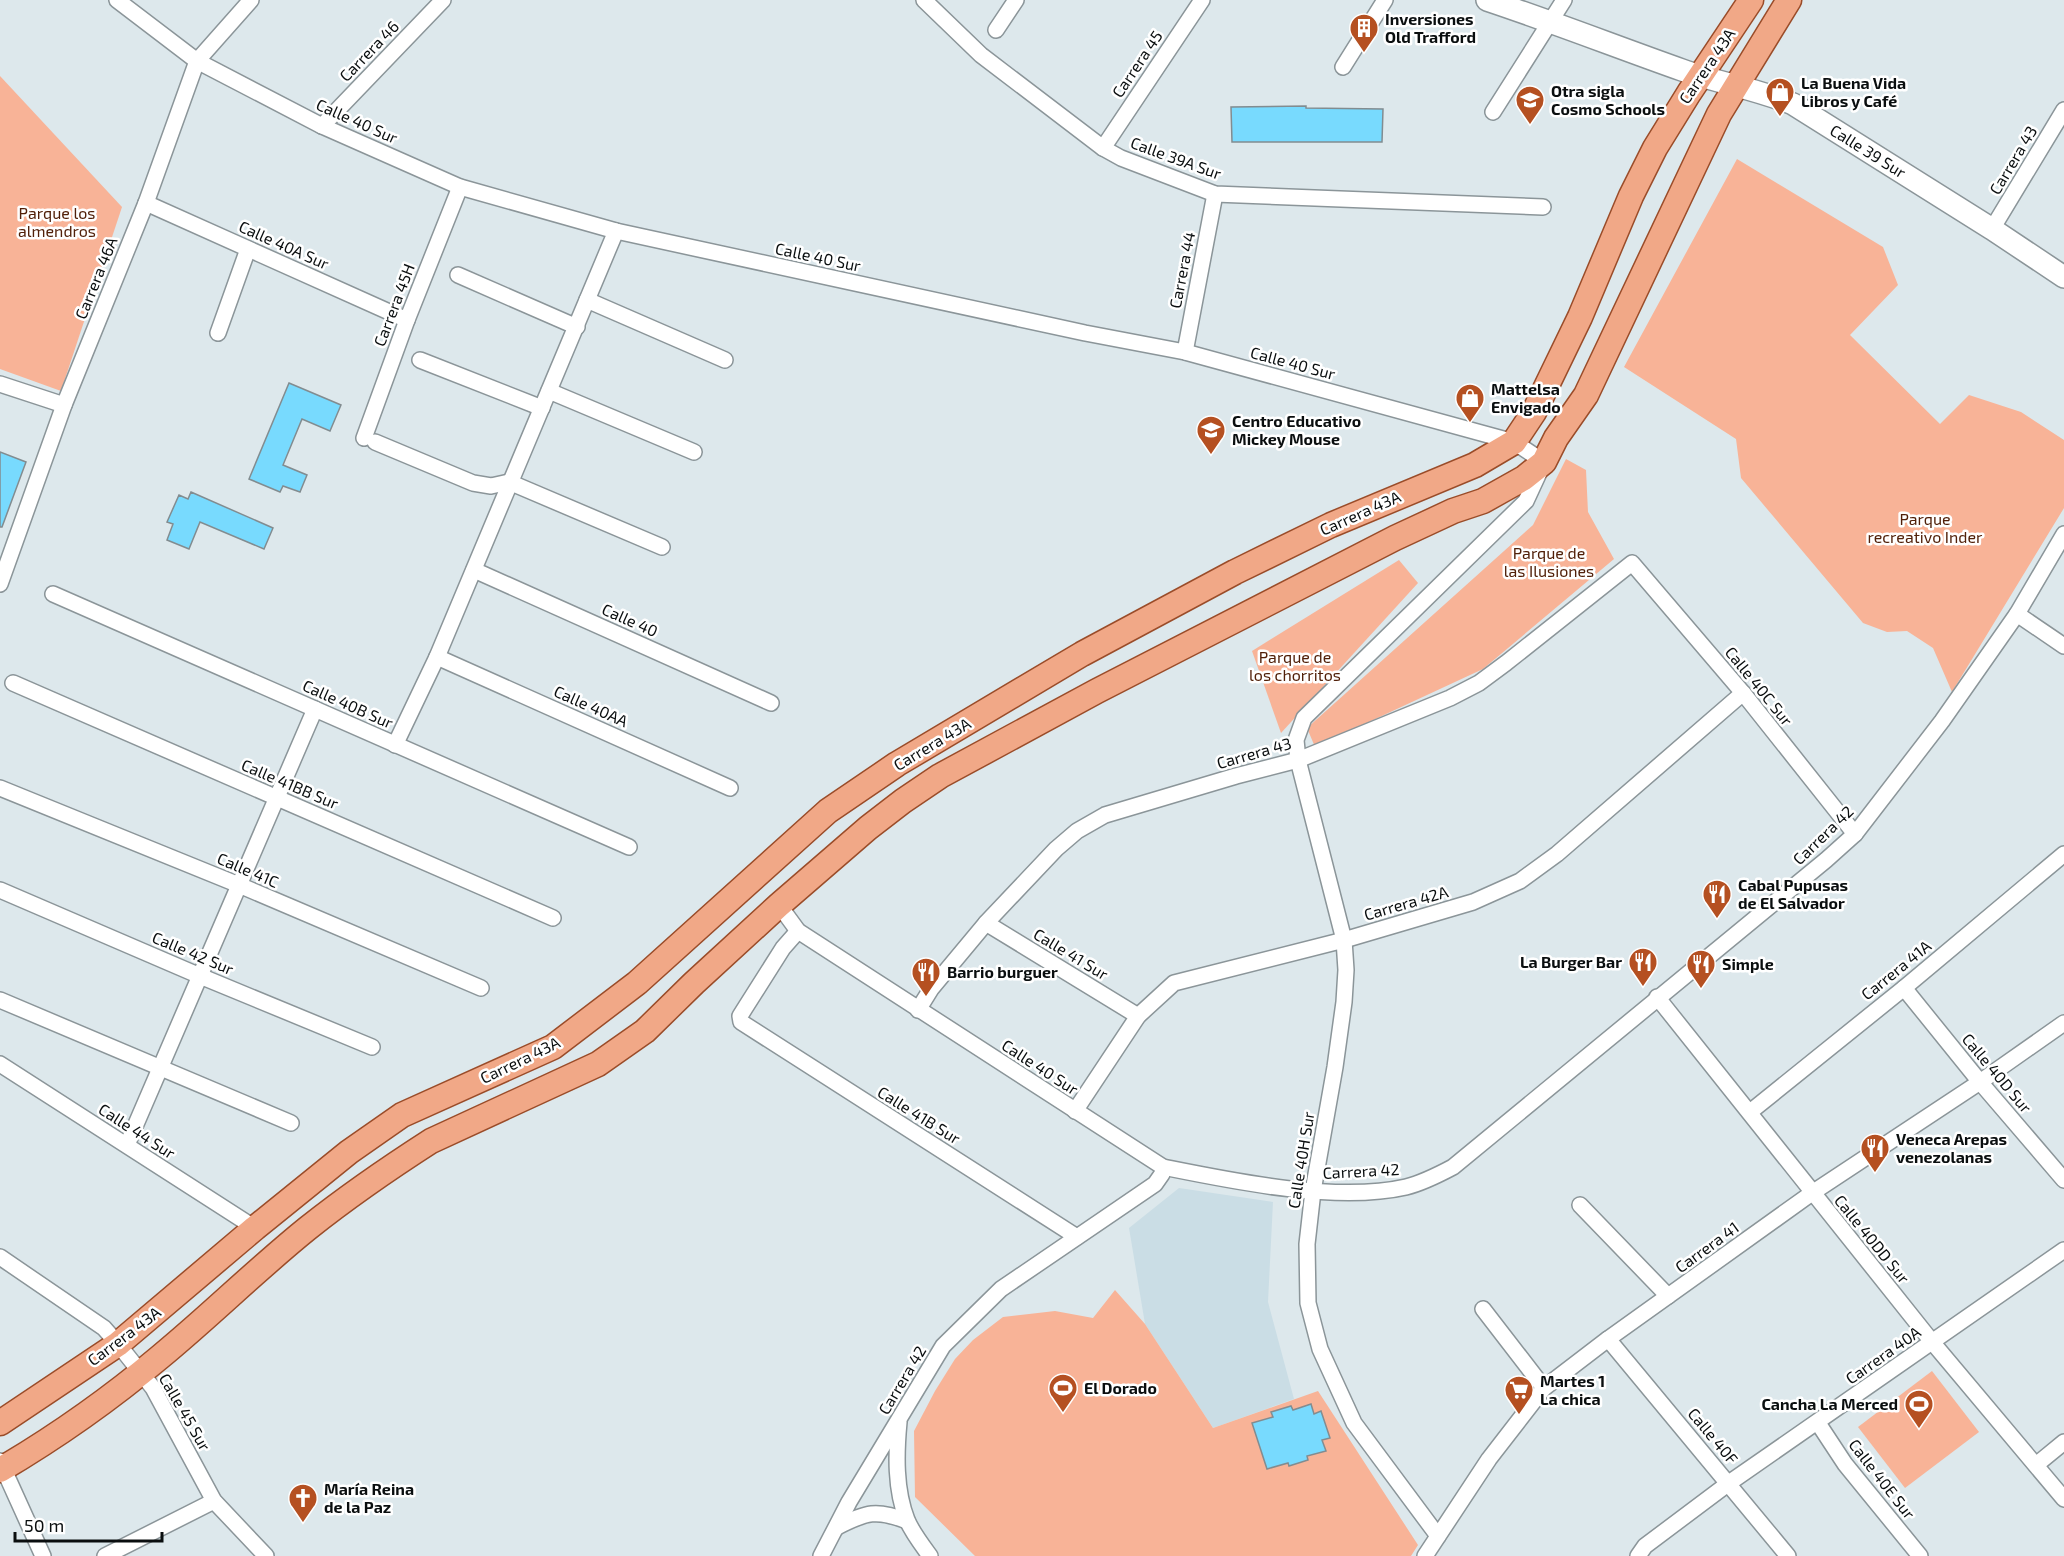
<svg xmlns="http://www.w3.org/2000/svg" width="2064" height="1556" viewBox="0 0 2064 1556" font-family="'Exo 2',sans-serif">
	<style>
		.built { fill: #cadde5 }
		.green { fill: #f8b397 }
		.building { fill: #78dafe; stroke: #828c90; stroke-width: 1.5 }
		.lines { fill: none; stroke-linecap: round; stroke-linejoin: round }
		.street-casing { stroke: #8b9599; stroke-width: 18 }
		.secondary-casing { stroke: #8b9599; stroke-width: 24 }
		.primary-casing { stroke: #9a4c29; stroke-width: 27 }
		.street { stroke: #fff; stroke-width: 15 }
		.secondary { stroke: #fff; stroke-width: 21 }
		.primary { stroke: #f1a887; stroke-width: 24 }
		.labels { text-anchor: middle; stroke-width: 5; stroke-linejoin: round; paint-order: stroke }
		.poi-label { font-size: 16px; font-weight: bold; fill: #0a0e0f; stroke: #fff; text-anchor: start }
		.street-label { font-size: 16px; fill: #0a0e0f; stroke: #fff }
		.park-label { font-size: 16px; fill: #512009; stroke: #fff }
	</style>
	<rect width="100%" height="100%" fill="#dde8ec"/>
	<path class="built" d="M1179,1188L1273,1202L1268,1302L1294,1399L1213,1428L1145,1324L1129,1228Z"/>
	<g class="green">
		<path d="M0,76L122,207L61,391L0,369Z"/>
		<path d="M1737,159L1883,247L1898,285L1850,335L1940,424L1969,395L2021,412L2064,440V508L1952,692L1933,648L1907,631L1887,632L1863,623L1741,478L1736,439L1624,367Z"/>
		<path d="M1566,459L1586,470L1588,512L1614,559L1483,669L1315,747L1307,728L1533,525Z"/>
		<path d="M1399,560L1418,583L1281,733L1252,651Z"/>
		<path d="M1115,1290L1145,1324L1213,1428L1318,1391L1418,1545L1411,1556H975L915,1497L914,1431L935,1391L955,1359L973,1340L1003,1317L1055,1311L1093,1318Z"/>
		<path d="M1932,1371L1979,1432L1905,1488L1858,1427Z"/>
	</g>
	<g class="building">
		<path d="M1306,106V108L1383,109L1382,142H1232L1231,107Z"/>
		<path d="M289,383L341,405L330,431L302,419L283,465L307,475L300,492L283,486L280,492L249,479Z"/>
		<path d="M0,452L26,462L2,527H0Z"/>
		<path d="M191,492L273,528L264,549L200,522L189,549L167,540L173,524L167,522L179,495L188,499Z"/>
		<path d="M1311,1404L1314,1414L1321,1411L1330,1438L1322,1440L1326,1451L1307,1456L1308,1460L1289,1466L1288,1463L1267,1469L1252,1423L1273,1417L1271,1412L1291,1406L1293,1410Z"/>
	</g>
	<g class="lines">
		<g class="street-casing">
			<g id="street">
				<path d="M117,0L197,61L322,126L460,187L616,231L1085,333L1185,352L1514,442L1544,462L1526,501L1304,718L1296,740L1298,760L1344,940L1346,970L1344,1002L1335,1067L1313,1191L1307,1244L1308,1303L1320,1349L1354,1423L1438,1536"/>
				<path d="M924,0L981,55L1103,148L1121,158L1215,194L1543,207"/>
				<path d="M996,30L1016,0"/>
				<path d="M1343,67L1385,0"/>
				<path d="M1493,112L1564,0"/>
				<path d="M322,126L443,0"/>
				<path d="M1103,148L1202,0"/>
				<path d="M146,203L407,320"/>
				<path d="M1992,229L2064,110"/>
				<path d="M458,275L577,327"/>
				<path d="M587,300L725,360"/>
				<path d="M218,333L248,249"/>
				<path d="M1185,352L1215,194"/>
				<path d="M420,360L542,408"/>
				<path d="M0,384L64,405"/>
				<path d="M549,391L694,452"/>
				<path d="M364,438L407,320L460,187"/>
				<path d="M375,442L473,483L491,486L509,482L662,547"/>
				<path d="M474,570L771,703"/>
				<path d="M0,584L64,405L146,203L197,61L251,0"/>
				<path d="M53,594L629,847"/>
				<path d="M2017,614L2064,646"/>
				<path d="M437,657L730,788"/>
				<path d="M13,683L553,918"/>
				<path d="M395,745L437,657L616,231"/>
				<path d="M0,788L239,885L481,988"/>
				<path d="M0,890L200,976L372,1047"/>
				<path d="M779,905L798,931L1163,1167C1233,1181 1336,1203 1406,1187C1422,1183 1438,1175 1453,1167L1826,860L1855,834L1942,721L2017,614L2064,534"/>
				<path d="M986,923L1138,1016"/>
				<path d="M798,931L783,948L745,1008L740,1016L741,1022L1077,1237"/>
				<path d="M1904,988L1980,1082L2064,1180"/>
				<path d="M1657,997L1933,1343L2064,1499"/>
				<path d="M0,1000L291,1123"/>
				<path d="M918,1010L931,989L986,923L1056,849L1077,831L1105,815L1236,776L1298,760L1450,698L1479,683L1506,663L1632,563L1743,693L1855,834"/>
				<path d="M0,1064L255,1228"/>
				<path d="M1075,1111L1138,1016L1174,983L1344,940L1473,902L1520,881L1557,854L1743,693"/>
				<path d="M1750,1112L1904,988L2064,854"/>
				<path d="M127,1145L315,709"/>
				<path d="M1580,1205L1668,1296"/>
				<path d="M0,1257L104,1328L118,1344L153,1388L214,1501L266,1556"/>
				<path d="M1483,1309L1544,1388"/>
				<path d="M1608,1339L1788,1556"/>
				<path d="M899,1422C896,1454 895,1489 907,1520C912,1532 922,1545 930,1556"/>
				<path d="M1818,1423L1845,1464L1920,1556"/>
				<path d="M0,1461L43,1556"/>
				<path d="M2036,1465L2064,1442"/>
				<path d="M837,1527C866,1512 877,1509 907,1521"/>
				<path d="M105,1556L214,1501"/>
				<path d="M821,1556L849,1502L943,1346L1001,1289L1155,1184L1162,1174L1163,1167"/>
				<path d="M1425,1556L1489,1459L1544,1388L1608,1339L1812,1193L1980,1082L2064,1023"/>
				<path d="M1638,1556L1645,1546L1729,1483L2064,1250"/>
			</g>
		</g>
		<g class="secondary-casing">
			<path id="secondary" d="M1487,0C1553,22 1617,47 1682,70C1719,83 1757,89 1793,104L1992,229L2064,277"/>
		</g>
		<g class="primary-casing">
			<g id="primary">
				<path d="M0,1423L118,1344L255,1228L349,1152L402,1115L553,1047L637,983L828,811L897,764L1082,654L1235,572L1331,525L1475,465L1514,442L1534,412L1580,317L1631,196L1655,148L1689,93L1751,0"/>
				<path d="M0,1470C56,1437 110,1399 160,1357C211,1315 257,1269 308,1228C347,1197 389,1168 431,1141L598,1064L645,1031L694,983L779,905L868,828L903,801L940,776L1097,691L1395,538L1453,511L1483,501L1524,478L1544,462L1556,438L1586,395L1719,114L1789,0"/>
			</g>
		</g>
		<use href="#street" class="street"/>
		<use href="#secondary" class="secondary"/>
		<use href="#primary" class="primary"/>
	</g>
	<defs>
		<g id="building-pin" transform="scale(1.5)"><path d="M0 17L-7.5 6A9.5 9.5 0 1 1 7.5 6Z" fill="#b55021" stroke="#fff"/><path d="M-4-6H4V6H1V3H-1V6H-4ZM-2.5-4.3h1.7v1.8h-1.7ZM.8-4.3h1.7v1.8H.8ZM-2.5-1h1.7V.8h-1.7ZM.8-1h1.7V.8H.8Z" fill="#fff"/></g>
		<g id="shop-pin" transform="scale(1.5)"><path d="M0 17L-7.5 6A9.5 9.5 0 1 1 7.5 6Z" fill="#b55021" stroke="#fff"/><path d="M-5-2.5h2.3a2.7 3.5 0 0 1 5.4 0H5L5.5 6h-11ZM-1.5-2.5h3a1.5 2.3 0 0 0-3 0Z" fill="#fff"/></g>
		<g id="school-pin" transform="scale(1.5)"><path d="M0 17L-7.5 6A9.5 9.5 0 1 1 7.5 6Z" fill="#b55021" stroke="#fff"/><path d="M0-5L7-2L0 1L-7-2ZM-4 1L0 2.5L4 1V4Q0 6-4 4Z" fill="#fff"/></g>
		<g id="restaurant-pin" transform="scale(1.5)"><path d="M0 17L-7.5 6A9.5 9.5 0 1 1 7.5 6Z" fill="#b55021" stroke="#fff"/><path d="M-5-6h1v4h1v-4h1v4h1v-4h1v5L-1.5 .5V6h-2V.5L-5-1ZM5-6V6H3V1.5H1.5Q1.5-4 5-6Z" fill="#fff"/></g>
		<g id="stadium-pin" transform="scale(1.5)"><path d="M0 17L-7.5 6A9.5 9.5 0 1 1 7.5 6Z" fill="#b55021" stroke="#fff"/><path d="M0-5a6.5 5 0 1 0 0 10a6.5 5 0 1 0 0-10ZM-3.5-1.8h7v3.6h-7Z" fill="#fff"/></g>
		<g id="supermarket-pin" transform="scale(1.5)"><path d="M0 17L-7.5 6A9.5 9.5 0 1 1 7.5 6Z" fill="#b55021" stroke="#fff"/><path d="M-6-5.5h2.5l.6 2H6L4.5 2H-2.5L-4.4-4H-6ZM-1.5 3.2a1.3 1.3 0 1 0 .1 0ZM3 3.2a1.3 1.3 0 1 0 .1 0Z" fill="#fff"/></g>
		<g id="church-pin" transform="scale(1.5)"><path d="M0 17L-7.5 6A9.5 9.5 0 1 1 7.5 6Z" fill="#b55021" stroke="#fff"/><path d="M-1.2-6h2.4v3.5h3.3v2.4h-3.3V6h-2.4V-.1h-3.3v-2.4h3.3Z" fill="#fff"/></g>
	</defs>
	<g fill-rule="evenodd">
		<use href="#building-pin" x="1364" y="28"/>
		<use href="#shop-pin" x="1780" y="92"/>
		<use href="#school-pin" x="1530" y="100"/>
		<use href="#shop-pin" x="1470" y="398"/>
		<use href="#school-pin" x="1211" y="430"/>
		<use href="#restaurant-pin" x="1717" y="894"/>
		<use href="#restaurant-pin" x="1643" y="962"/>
		<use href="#restaurant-pin" x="1701" y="964"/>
		<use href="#restaurant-pin" x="926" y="972"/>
		<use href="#restaurant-pin" x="1875" y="1148"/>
		<use href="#stadium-pin" x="1063" y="1388"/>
		<use href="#supermarket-pin" x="1519" y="1390"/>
		<use href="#stadium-pin" x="1919" y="1404"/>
		<use href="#church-pin" x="303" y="1498"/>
	</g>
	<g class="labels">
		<g class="poi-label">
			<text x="1385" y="25">Inversiones<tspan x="1385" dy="18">Old Trafford</tspan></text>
			<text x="1801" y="89">La Buena Vida<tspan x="1801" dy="18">Libros y Café</tspan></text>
			<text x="1551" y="97">Otra sigla<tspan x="1551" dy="18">Cosmo Schools</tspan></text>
			<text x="1491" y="395">Mattelsa<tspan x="1491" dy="18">Envigado</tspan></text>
			<text x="1232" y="427">Centro Educativo<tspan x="1232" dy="18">Mickey Mouse</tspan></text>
			<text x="1738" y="891">Cabal Pupusas<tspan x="1738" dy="18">de El Salvador</tspan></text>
			<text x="1622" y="968" text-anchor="end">La Burger Bar</text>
			<text x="1722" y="970">Simple</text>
			<text x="947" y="978">Barrio burguer</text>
			<text x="1896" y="1145">Veneca Arepas<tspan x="1896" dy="18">venezolanas</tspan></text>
			<text x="1540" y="1387">Martes 1<tspan x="1540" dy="18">La chica</tspan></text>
			<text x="1084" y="1394">El Dorado</text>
			<text x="1898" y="1410" text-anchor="end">Cancha La Merced</text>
			<text x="324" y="1495">María Reina<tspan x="324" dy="18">de la Paz</tspan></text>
		</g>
		<g class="street-label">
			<text transform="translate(369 51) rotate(-46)" y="6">Carrera 46</text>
			<text transform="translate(1137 64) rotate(-56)" y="6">Carrera 45</text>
			<text transform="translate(1707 66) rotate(-56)" y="6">Carrera 43A</text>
			<text transform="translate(357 121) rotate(24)" y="6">Calle 40 Sur</text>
			<text transform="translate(1868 151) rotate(32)" y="6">Calle 39 Sur</text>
			<text transform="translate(1176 158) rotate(20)" y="6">Calle 39A Sur</text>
			<text transform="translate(2013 160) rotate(-59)" y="6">Carrera 43</text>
			<text transform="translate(284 245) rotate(24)" y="6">Calle 40A Sur</text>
			<text transform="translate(818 257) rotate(12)" y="6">Calle 40 Sur</text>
			<text transform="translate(1182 270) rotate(-79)" y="6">Carrera 44</text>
			<text transform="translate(96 278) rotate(-68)" y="6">Carrera 46A</text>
			<text transform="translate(394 305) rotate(-69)" y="6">Carrera 45H</text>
			<text transform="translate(1293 363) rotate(15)" y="6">Calle 40 Sur</text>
			<text transform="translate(1360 513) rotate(-24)" y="6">Carrera 43A</text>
			<text transform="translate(630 620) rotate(24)" y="6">Calle 40</text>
			<text transform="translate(1759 686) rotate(51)" y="6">Calle 40C Sur</text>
			<text transform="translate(348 704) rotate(24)" y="6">Calle 40B Sur</text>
			<text transform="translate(591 706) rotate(24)" y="6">Calle 40AA</text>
			<text transform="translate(932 744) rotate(-31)" y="6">Carrera 43A</text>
			<text transform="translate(1254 753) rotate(-16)" y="6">Carrera 43</text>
			<text transform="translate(290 784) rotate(23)" y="6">Calle 41BB Sur</text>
			<text transform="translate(1823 835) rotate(-44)" y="6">Carrera 42</text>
			<text transform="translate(248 870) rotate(23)" y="6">Calle 41C</text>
			<text transform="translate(1406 903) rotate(-16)" y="6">Carrera 42A</text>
			<text transform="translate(193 953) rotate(23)" y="6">Calle 42 Sur</text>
			<text transform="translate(1071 954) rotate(31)" y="6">Calle 41 Sur</text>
			<text transform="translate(1896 970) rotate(-39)" y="6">Carrera 41A</text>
			<text transform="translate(520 1060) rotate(-26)" y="6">Carrera 43A</text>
			<text transform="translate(1040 1067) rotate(33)" y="6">Calle 40 Sur</text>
			<text transform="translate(1997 1073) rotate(50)" y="6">Calle 40D Sur</text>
			<text transform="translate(919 1115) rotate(32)" y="6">Calle 41B Sur</text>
			<text transform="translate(137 1131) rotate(33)" y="6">Calle 44 Sur</text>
			<text transform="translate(1301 1160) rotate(-81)" y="6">Calle 40H Sur</text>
			<text transform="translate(1361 1171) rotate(-3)" y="6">Carrera 42</text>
			<text transform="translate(1872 1239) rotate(51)" y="6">Calle 40DD Sur</text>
			<text transform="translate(1707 1247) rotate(-36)" y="6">Carrera 41</text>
			<text transform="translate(124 1336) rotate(-37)" y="6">Carrera 43A</text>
			<text transform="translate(1883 1355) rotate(-35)" y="6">Carrera 40A</text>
			<text transform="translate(902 1380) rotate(-59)" y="6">Carrera 42</text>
			<text transform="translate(185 1412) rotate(60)" y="6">Calle 45 Sur</text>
			<text transform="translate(1713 1436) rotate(50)" y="6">Calle 40F</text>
			<text transform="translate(1882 1479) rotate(52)" y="6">Calle 40E Sur</text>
		</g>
		<g class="park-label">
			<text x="57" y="219">Parque los<tspan x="57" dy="18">almendros</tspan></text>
			<text x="1925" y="525">Parque<tspan x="1925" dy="18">recreativo Inder</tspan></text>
			<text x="1549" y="559">Parque de<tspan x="1549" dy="18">las Ilusiones</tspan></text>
			<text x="1295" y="663">Parque de<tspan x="1295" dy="18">los chorritos</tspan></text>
		</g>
	</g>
	<path d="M15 1532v9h147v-9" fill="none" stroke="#0a0e0f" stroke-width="3"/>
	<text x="24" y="1532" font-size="18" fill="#0a0e0f" stroke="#ffffff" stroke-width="4.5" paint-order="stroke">50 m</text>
</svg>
